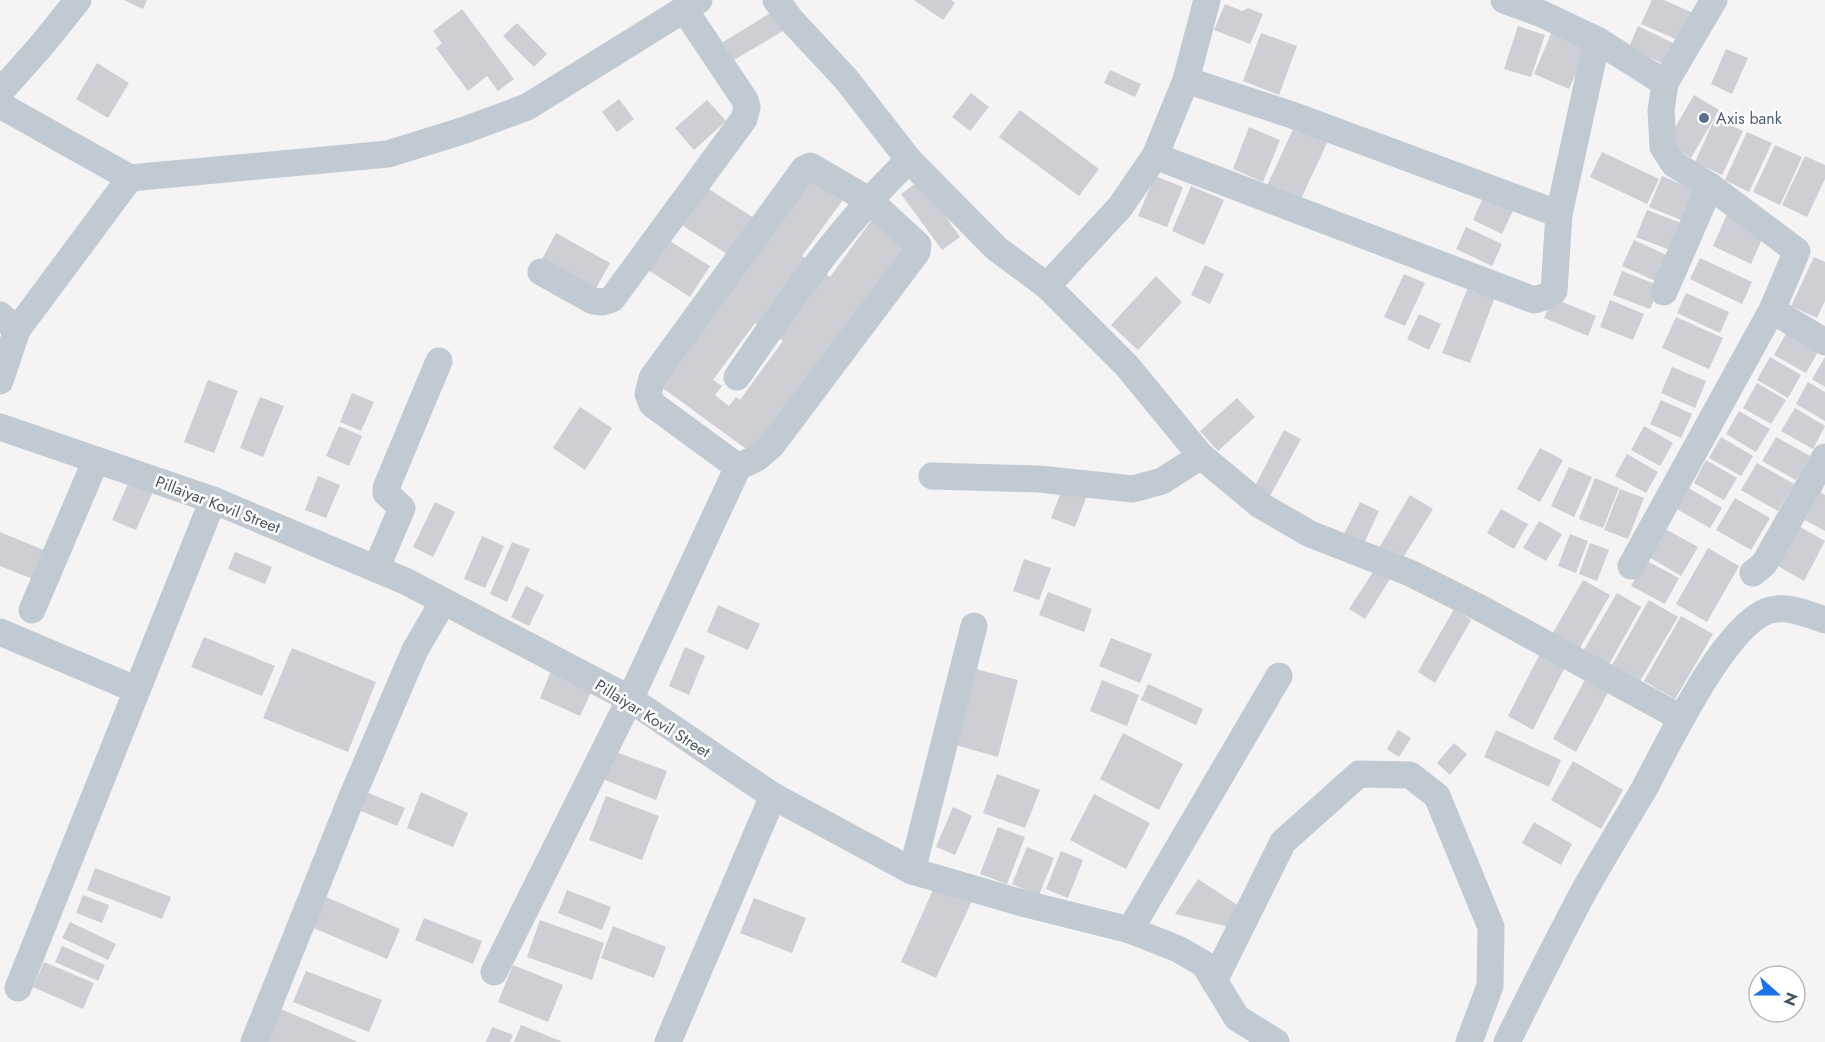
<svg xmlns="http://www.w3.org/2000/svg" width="1825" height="1042" viewBox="0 0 1825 1042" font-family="Jost,sans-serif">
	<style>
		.building { fill: #cdcfd5 }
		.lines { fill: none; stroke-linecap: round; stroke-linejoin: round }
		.minor { stroke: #c1cad2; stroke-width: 27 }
		.service-dot { fill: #5c6f8a; stroke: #fff; stroke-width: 2 }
		.labels { text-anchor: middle; stroke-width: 5; stroke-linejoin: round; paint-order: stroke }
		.service-label { font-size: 16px; fill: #4e5e75; stroke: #fff; text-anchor: start }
		.street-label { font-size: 16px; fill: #4a5661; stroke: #fff }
	</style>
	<rect width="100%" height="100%" fill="#f5f3f3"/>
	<g class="building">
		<path d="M124,0H147L143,9Z"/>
		<path d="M914,0H951L955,3L943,20Z"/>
		<path d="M1652,0H1664L1693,13L1680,41L1641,24Z"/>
		<path d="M1225,4L1242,11L1248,8L1263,14L1250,44L1214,30Z"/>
		<path d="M462,9L514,79L498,91L487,76L468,91L436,48L442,43L433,31Z"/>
		<path d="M772,12L783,31L734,60L723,42Z"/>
		<path d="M517,23L547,54L534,67L503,36Z"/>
		<path d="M1518,26L1545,35L1531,77L1504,69Z"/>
		<path d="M1638,26L1677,45L1668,66L1629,47Z"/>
		<path d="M1553,29L1589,45L1569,89L1534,74Z"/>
		<path d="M1261,33L1297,46L1279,95L1243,81Z"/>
		<path d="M1726,49L1748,58L1732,94L1711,84Z"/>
		<path d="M97,63L129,83L108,118L76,99Z"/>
		<path d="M1110,70L1141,84L1135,97L1104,83Z"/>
		<path d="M971,93L989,107L970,131L952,117Z"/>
		<path d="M1694,95L1719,110L1691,158L1666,143Z"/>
		<path d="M619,99L634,119L617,132L602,112Z"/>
		<path d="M707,100L726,121L694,150L675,128Z"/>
		<path d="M1020,110L1099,169L1079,196L999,137Z"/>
		<path d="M1715,118L1743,131L1722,175L1695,162Z"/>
		<path d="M1295,125L1328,141L1298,205L1265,190Z"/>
		<path d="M1249,127L1280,140L1263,182L1233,169Z"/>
		<path d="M1747,132L1772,143L1749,192L1725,180Z"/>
		<path d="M1775,145L1802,157L1780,205L1753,192Z"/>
		<path d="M1602,152L1659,179L1647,204L1590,177Z"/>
		<path d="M1805,156L1825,165V179L1807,217L1782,205Z"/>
		<path d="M814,174L845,197L802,256L810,262L762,328L755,323L713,380L722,386L715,395L729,406L736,397L740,400L783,341L774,335L822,270L830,277L873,218L907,243L753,454L660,386Z"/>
		<path d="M1155,176L1183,187L1167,227L1138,216Z"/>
		<path d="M1662,176L1699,192L1686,222L1649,207Z"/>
		<path d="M920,180L960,237L942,250L901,194Z"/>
		<path d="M701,184L754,218L730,256L677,222Z"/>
		<path d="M1191,186L1224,200L1204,245L1172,231Z"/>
		<path d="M1483,198L1513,211L1502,234L1473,220Z"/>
		<path d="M1647,210L1686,225L1675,252L1636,237Z"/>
		<path d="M1728,212L1766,230L1751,264L1713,246Z"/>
		<path d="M1466,227L1502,244L1492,266L1456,249Z"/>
		<path d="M556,233L610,263L594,292L540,263Z"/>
		<path d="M665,238L710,266L690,297L645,268Z"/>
		<path d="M1634,240L1671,257L1660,283L1622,266Z"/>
		<path d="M1814,257L1825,262V301L1817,318L1791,306Z"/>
		<path d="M1700,258L1752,282L1742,304L1690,279Z"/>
		<path d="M1205,265L1224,274L1210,304L1191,295Z"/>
		<path d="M1622,271L1660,286L1650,309L1613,295Z"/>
		<path d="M1404,274L1425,283L1405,326L1384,317Z"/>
		<path d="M1156,276L1182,302L1138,350L1111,325Z"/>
		<path d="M1468,287L1495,297L1470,363L1442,353Z"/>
		<path d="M1686,293L1729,312L1720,333L1677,313Z"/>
		<path d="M1553,298L1596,316L1588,336L1544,318Z"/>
		<path d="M1610,300L1644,314L1633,340L1600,327Z"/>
		<path d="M1419,314L1441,324L1429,350L1407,339Z"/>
		<path d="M1676,317L1723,338L1709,369L1662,348Z"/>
		<path d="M1787,332L1819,350L1806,373L1774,355Z"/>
		<path d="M1770,357L1801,375L1788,398L1757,380Z"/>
		<path d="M1825,357V387L1812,379Z"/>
		<path d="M1672,367L1706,381L1695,408L1661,393Z"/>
		<path d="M208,380L238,391L214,453L184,442Z"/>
		<path d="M1808,382L1825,392V421L1796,404Z"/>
		<path d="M1757,383L1786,400L1771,424L1743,408Z"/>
		<path d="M352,393L374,402L361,431L340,422Z"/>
		<path d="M260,397L284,406L263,457L240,448Z"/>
		<path d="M1237,398L1255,417L1218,451L1200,431Z"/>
		<path d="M1661,400L1692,414L1681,438L1650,424Z"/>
		<path d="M580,407L612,428L585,470L553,448Z"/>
		<path d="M1795,408L1825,426L1813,449L1781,431Z"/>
		<path d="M1739,411L1770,429L1756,452L1726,434Z"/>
		<path d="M339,426L362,436L349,466L326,456Z"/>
		<path d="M1644,426L1673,443L1660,466L1631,450Z"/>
		<path d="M1284,430L1301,439L1270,496L1254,488Z"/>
		<path d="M1721,437L1753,456L1741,476L1709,458Z"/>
		<path d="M1776,437L1810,456L1796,480L1762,461Z"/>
		<path d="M1540,448L1563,460L1540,502L1517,489Z"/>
		<path d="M1627,454L1658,472L1646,493L1615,476Z"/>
		<path d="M1706,460L1737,478L1724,500L1694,483Z"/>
		<path d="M1757,463L1794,484L1778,511L1741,490Z"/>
		<path d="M1569,467L1592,477L1574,517L1551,506Z"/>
		<path d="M318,476L340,485L326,518L305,510Z"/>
		<path d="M1595,478L1619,488L1603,528L1579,519Z"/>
		<path d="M130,479L154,489L136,530L112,520Z"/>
		<path d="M1064,484L1088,493L1075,527L1051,518Z"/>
		<path d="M1687,487L1722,508L1710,528L1675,508Z"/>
		<path d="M1620,489L1644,498L1628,539L1604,530Z"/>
		<path d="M1820,492L1825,495V531L1805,520Z"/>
		<path d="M1410,495L1433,509L1401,561L1379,548Z"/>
		<path d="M1735,498L1770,518L1751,550L1716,530Z"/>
		<path d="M435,502L455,512L433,557L413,547Z"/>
		<path d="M1360,502L1379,511L1364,543L1344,534Z"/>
		<path d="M1501,509L1528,524L1514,549L1487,533Z"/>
		<path d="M1539,521L1562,534L1546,561L1523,548Z"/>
		<path d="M1795,524L1825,541L1804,581L1773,563Z"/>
		<path d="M1660,526L1698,547L1681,576L1644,554Z"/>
		<path d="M0,532L46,551L35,580L0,566Z"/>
		<path d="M1570,534L1588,541L1576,573L1558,566Z"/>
		<path d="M482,536L504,546L485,588L464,579Z"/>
		<path d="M512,542L530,549L507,602L490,594Z"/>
		<path d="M1590,543L1609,550L1597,581L1579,574Z"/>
		<path d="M1708,548L1739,566L1707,622L1676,604Z"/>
		<path d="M235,552L272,567L265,584L228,569Z"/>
		<path d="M1024,559L1051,568L1039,600L1013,591Z"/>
		<path d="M1645,560L1679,578L1665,604L1631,586Z"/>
		<path d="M1375,569L1390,579L1365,619L1349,609Z"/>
		<path d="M1583,580L1610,595L1577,653L1550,638Z"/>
		<path d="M526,586L544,595L529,626L511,617Z"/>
		<path d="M1048,592L1092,609L1084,632L1039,615Z"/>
		<path d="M1617,593L1641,607L1607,668L1582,653Z"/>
		<path d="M1649,600L1678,617L1640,681L1612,665Z"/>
		<path d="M718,605L760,624L748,650L707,632Z"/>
		<path d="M1454,609L1471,620L1435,683L1418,672Z"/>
		<path d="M1681,616L1713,634L1675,699L1644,681Z"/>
		<path d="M204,637L275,666L262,696L191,667Z"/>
		<path d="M1111,638L1152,654L1140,683L1099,666Z"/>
		<path d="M685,647L705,656L689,695L669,686Z"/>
		<path d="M292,648L376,682L348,752L263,718Z"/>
		<path d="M1541,652L1566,665L1533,730L1508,716Z"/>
		<path d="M972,668L1018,680L998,757L952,744Z"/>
		<path d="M551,671L592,690L580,716L540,698Z"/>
		<path d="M1587,676L1610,689L1576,752L1553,739Z"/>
		<path d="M1102,680L1139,695L1127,726L1090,711Z"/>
		<path d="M1148,684L1203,709L1196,725L1141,700Z"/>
		<path d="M1398,730L1411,738L1399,757L1387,749Z"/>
		<path d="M1496,730L1561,760L1549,787L1484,757Z"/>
		<path d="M1123,733L1183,764L1159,810L1100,779Z"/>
		<path d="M1454,743L1467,754L1450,775L1437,763Z"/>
		<path d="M616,752L667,771L656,800L605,780Z"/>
		<path d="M1573,761L1623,790L1601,829L1551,800Z"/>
		<path d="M997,774L1040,790L1025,828L983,813Z"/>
		<path d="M366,792L405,808L397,826L359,810Z"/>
		<path d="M421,792L468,813L453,847L407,828Z"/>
		<path d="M1094,794L1150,823L1126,869L1070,840Z"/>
		<path d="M606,796L659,816L642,860L589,840Z"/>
		<path d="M953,807L972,816L955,855L936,847Z"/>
		<path d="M1534,822L1572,844L1561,865L1522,843Z"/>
		<path d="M998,827L1025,837L1007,884L980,874Z"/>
		<path d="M1027,847L1054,858L1039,895L1012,884Z"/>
		<path d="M1061,851L1083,860L1068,898L1046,889Z"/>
		<path d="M95,868L171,897L162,919L87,890Z"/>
		<path d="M1198,879L1245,910L1234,928L1175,914Z"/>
		<path d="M935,885L972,901L936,978L901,962Z"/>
		<path d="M567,890L611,907L602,930L558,913Z"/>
		<path d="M83,895L109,905L102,923L76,913Z"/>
		<path d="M324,896L400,929L387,959L311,927Z"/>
		<path d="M754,898L806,918L792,953L740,933Z"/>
		<path d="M424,918L482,941L473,964L415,940Z"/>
		<path d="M540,920L604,943L592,980L527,957Z"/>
		<path d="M70,922L116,944L108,960L62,938Z"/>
		<path d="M613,926L666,947L654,978L601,958Z"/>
		<path d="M62,946L105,965L98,981L55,962Z"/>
		<path d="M44,962L94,983L83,1009L33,987Z"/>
		<path d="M513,965L563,985L548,1022L498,1002Z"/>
		<path d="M306,971L382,1000L369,1032L293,1002Z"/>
		<path d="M281,1009L358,1042H267Z"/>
		<path d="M521,1025L563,1042H514Z"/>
		<path d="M492,1027L513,1035L510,1042H486Z"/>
	</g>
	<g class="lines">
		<g class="minor">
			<path d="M776,0L791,20L846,79L909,160L997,249L1047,286L1127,366L1201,456L1260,505L1310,534L1410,573L1484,610L1681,718"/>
			<path d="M1504,0L1542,14L1597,40L1665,83"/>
			<path d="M1186,80L1292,115L1559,214"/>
			<path d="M0,92L41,46L78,0"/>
			<path d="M0,105L130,178"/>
			<path d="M1155,156L1534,300L1547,296L1554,291L1559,214L1597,40"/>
			<path d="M541,272L593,301L603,302L612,299L744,119L747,107L745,100L684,9"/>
			<path d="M1047,286L1120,207L1155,156L1186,80L1207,0"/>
			<path d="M1664,292L1710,186"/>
			<path d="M1772,310L1825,342"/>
			<path d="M0,315L17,330L130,178L388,154L462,131L527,107L699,0"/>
			<path d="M737,377C789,301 842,224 909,160"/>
			<path d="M0,381L17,330"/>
			<path d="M0,427L213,500L405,581L630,699L773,796L912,871L1026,904L1130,930L1178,949L1204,964L1237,1018L1276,1042"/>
			<path d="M932,476L1039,479L1133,489L1162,481L1201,456"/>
			<path d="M1631,566L1772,310L1797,251L1710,186L1674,164L1663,147L1661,111L1665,83L1714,0"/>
			<path d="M376,569L402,508L386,493V488L439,361"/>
			<path d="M1753,573L1764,564L1825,457"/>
			<path d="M32,610L96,460"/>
			<path d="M0,632L137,690"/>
			<path d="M912,871L974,626"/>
			<path d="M1130,930L1279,676"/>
			<path d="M494,972L630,699L738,467L652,404L648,394L652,378L804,169L810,166L870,201L918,245L917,252L772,445L757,458L738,467"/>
			<path d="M1214,981L1283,842L1359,774L1410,775L1437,796L1491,927L1490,986L1469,1042"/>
			<path d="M18,988L213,500"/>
			<path d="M254,1042L352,797L415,650L443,602"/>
			<path d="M668,1042L773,796"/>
			<path d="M1507,1042C1532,992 1557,941 1584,891C1603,857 1624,823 1644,789C1667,746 1723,628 1767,611C1786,604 1807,614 1825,620"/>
		</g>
	</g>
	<circle class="service-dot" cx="1704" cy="118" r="6"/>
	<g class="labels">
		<g class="service-label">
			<text x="1716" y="124">Axis bank</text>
		</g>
		<g class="street-label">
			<text transform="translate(218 504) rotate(21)" y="6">Pillaiyar Kovil Street</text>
			<text transform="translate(653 718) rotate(32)" y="6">Pillaiyar Kovil Street</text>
		</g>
	</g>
	<g transform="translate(1777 994) rotate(111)"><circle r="28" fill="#ffffff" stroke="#b7bbc0" stroke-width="1.5"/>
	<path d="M0-4.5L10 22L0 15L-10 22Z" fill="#1a73e8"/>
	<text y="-9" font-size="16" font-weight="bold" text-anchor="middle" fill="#4a5661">N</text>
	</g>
</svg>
